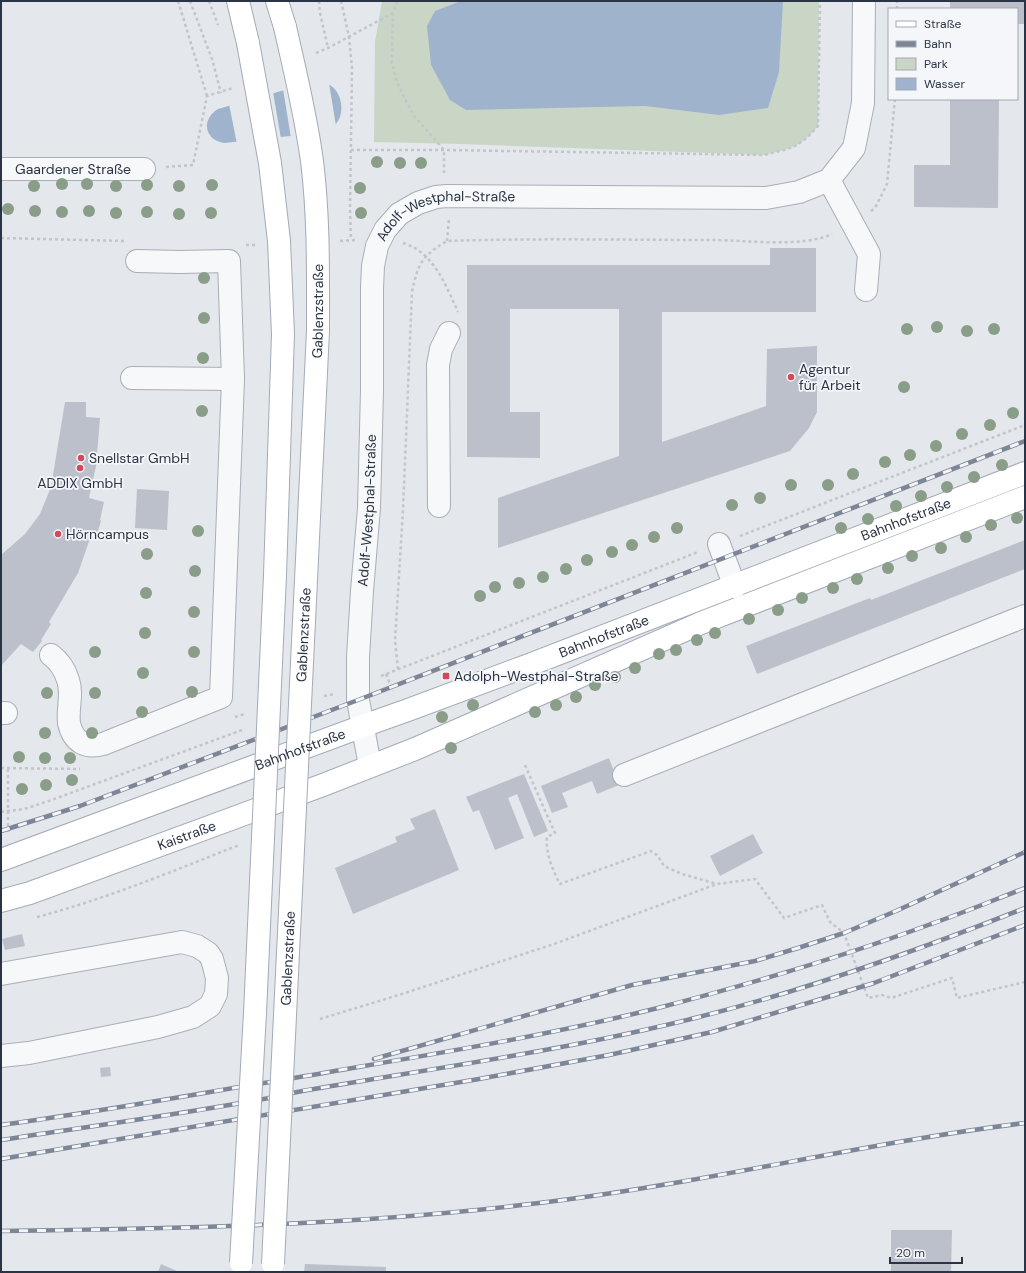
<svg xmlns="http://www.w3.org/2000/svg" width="1026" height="1273" viewBox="0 0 1026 1273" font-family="'DM Sans',sans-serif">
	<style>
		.green { fill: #c9d6c5 }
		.water { fill: #9fb4cc }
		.pier { fill: #e4e7ec }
		.building { fill: #bbc0ca }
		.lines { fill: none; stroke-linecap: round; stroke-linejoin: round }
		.minor-casing { stroke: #a9aeb7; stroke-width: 24 }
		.major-casing { stroke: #a3abb8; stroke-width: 24 }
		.path { stroke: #c2c5cb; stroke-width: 2.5; stroke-dasharray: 3 3; stroke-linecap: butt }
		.minor { stroke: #f7f8fa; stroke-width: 22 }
		.major { stroke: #fff; stroke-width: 22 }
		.rail-casing { stroke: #7d8696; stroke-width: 4.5 }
		.rail { stroke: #f4f6f9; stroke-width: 3; stroke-dasharray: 9; stroke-linecap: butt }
		.major-bridge-casing { stroke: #a3abb8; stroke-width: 24; stroke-linecap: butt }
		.major-bridge { stroke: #fff; stroke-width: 22 }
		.tree { fill: #899d89 }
		.poi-dot { fill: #d1495b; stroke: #f4f6f9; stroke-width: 1.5 }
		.labels { text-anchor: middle; stroke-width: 3.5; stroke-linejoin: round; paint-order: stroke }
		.street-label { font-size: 14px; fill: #2b3445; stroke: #f4f6f9 }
		.poi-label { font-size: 14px; fill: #2b3445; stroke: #f4f6f9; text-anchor: start }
	</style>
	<rect width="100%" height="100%" fill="#e4e7ec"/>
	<path class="green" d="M382,1H819L818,126C799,148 792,148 764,155L461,144L374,142L375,42Z"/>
	<g class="water">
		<path d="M461,1H783L779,72L768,108L719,115L645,106L466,110L450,100L431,65L427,26L435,11Z"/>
		<path d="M309,83C314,83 320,82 325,83C343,88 347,116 333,127C329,130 323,132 319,133L224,143C204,140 201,119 218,109Z"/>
	</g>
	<g class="pier">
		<path d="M317,80L329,83L336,126L327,133L319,135L291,138L283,89L309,81Z"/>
		<path d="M273,92L281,139L237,144L229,104Z"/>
	</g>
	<g class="building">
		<path d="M950,1H1025V24H1017V9H950Z"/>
		<path d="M950,99H999L998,208L914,207V165H950Z"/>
		<path d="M770,248H816V312H662V442L766,406L767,349L817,346V412L809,428L790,451L498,548V498L619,456V309H510V412H540V458L467,457V265H770Z"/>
		<path d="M65,402H86V417L100,418L96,466L89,498L104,502L100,520L101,521L97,534L92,533L78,573L49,622L51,624L41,640L42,641L33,652L21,644L1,666V555L25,534L40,514L51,487Z"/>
		<path d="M137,489L169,491L167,530L135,528Z"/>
		<path d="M1025,540V569L757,674L746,646L870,598L871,600Z"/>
		<path d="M609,758L619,785L597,794L592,781L562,793L568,807L552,813L541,786Z"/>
		<path d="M524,774L548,831L534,837L517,794L508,798L524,838L495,850L479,810L473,812L466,797Z"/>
		<path d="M435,809L459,870L353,914L335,868L397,842L395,837L415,829L410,819Z"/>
		<path d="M753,834L763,853L720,876L710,856Z"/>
		<path d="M22,934L25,946L5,950L2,939Z"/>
		<path d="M110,1067L111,1076L101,1077L100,1068Z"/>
		<path d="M891,1230H952L951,1272H891Z"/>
		<path d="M161,1264L179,1272H158Z"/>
		<path d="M305,1264L386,1267V1272H304Z"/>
	</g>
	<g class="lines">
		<g class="minor-casing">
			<g id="minor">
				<path id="s1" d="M1,169H144"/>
				<path d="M829,180L869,254L866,290"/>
				<path d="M132,378L233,379"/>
				<path d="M439,506L438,365L441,349L449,333"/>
				<path d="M719,544L735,587"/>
				<path d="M51,655C59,661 65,670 68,680C73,694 67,709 69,723C73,742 86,749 103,744L221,697L233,379L229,261L180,262L137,261"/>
				<path d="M1,713H6"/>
				<path id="s2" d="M370,766L358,700V657L362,591L369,508L372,390V288L373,266L377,246L385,230L399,214L418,203L436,197L447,196L766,198L799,192L829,180L854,148L863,103L864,1"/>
				<path d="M624,775L1025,616"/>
				<path d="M1,974L182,942L197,946L208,953L212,959L217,978L216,994L210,1006L193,1017L158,1027L29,1053L1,1056"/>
			</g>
		</g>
		<g class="major-casing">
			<g id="major">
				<path d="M238,1L248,43"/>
				<path d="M277,1L285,27"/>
				<path id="s3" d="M1,860L363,726L408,710L529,665L1025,473"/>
				<path id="s4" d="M1,901L30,893L323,785L415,749L701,623L1025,497"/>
			</g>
		</g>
		<g class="path">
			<path d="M178,1L207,96"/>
			<path d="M190,1L212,59L221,93"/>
			<path d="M209,1L218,25"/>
			<path d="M319,1L320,13L328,48"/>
			<path d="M341,1L349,37L352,68L350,210L351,240"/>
			<path d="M397,1L393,13L392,63L397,82L408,105L415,117L444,150V173"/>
			<path d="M897,9V1"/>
			<path d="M316,53L328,48L393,13"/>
			<path d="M351,150H444L764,155C792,148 799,148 818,126L820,1"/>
			<path d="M166,167L193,165L207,96L233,88"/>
			<path d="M871,211L875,208L887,184L895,99"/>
			<path d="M1,238L125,241"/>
			<path d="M340,241L355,240"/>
			<path d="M447,241L449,219"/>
			<path d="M403,243C434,252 446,286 458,312"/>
			<path d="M246,245H257"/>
			<path d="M740,536L1025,425"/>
			<path d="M398,669L395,641L403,510L412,292C418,263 422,256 447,241C535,238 624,240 712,240C744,240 803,248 832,234"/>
			<path d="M386,674L393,691"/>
			<path d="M381,676L698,552"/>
			<path d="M324,696L335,694"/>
			<path d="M235,717L245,714"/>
			<path d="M525,765L555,833L547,837C545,852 553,871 560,884L651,851L658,856L664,866L682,874L717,884"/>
			<path d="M1,768L80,769"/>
			<path d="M8,769V829L9,833"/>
			<path d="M1,812L24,809L46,802L245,729"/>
			<path d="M37,917C106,899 173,871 239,845"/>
			<path d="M320,1019L402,994L554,944L717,884L755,879L784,918L822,905L830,922L844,933L868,998L882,995L891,998L952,978L957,998L1025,982"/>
		</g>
		<use href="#minor" class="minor"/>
		<use href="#major" class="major"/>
		<g class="rail-casing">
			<g id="rail">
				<path d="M1,831L80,806L358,700L1025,441"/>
				<path d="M374,1059L632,985L755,961L798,948L844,933L896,911L1025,852"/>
				<path d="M1,1125C99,1112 196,1094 294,1078C415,1057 538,1038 658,1008C750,984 842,957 931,924C963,913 994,900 1025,888"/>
				<path d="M1,1140C85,1127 169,1116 252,1101C273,1098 293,1092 314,1089C443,1067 573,1049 699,1017C810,989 919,950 1025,908"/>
				<path d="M1,1159L479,1079L609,1055L712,1032L874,983L1025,925"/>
				<path d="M1,1231C181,1229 360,1225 539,1203C702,1184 862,1143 1025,1123"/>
			</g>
		</g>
		<use href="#rail" class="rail"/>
		<g class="major-bridge-casing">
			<g id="major-bridge">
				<path d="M241,1263L255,1013L275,575L283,334L279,241L270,163L248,43"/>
				<path id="s5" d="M273,1264L318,331C318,274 319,217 312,161C306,116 295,71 285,27"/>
			</g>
		</g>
		<use href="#major-bridge" class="major-bridge"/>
	</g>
	<g class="tree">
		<circle cx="377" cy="162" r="6"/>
		<circle cx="400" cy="163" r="6"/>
		<circle cx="421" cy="163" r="6"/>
		<circle cx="62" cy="184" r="6"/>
		<circle cx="87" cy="184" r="6"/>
		<circle cx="147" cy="185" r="6"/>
		<circle cx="212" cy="185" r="6"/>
		<circle cx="34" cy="186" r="6"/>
		<circle cx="116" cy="186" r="6"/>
		<circle cx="179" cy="186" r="6"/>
		<circle cx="360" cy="188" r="6"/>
		<circle cx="8" cy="209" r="6"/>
		<circle cx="35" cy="211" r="6"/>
		<circle cx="89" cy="211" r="6"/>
		<circle cx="62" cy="212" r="6"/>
		<circle cx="147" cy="212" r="6"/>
		<circle cx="116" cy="213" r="6"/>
		<circle cx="211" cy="213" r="6"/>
		<circle cx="361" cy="213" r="6"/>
		<circle cx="179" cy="214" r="6"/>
		<circle cx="204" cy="278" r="6"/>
		<circle cx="204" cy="318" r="6"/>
		<circle cx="937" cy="327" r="6"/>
		<circle cx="907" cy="329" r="6"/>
		<circle cx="994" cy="329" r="6"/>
		<circle cx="967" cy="331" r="6"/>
		<circle cx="203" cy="358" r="6"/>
		<circle cx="904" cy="387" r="6"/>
		<circle cx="202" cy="411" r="6"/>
		<circle cx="1013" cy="413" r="6"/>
		<circle cx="990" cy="425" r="6"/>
		<circle cx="962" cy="434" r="6"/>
		<circle cx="936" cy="446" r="6"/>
		<circle cx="910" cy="455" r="6"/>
		<circle cx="885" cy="462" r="6"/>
		<circle cx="1002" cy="465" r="6"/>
		<circle cx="853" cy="474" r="6"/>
		<circle cx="974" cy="477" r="6"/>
		<circle cx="791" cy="485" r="6"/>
		<circle cx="828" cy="485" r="6"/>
		<circle cx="947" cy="487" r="6"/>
		<circle cx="921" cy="496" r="6"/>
		<circle cx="760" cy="498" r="6"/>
		<circle cx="732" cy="505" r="6"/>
		<circle cx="896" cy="506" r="6"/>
		<circle cx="1017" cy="518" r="6"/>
		<circle cx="868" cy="519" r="6"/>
		<circle cx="991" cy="525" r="6"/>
		<circle cx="677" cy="528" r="6"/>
		<circle cx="841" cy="528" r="6"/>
		<circle cx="198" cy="531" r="6"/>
		<circle cx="654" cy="537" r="6"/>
		<circle cx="966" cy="537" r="6"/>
		<circle cx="632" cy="545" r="6"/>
		<circle cx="941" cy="548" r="6"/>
		<circle cx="612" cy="552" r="6"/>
		<circle cx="147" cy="554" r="6"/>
		<circle cx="912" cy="556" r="6"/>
		<circle cx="587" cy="560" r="6"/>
		<circle cx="888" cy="568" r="6"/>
		<circle cx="566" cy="569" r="6"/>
		<circle cx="195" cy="571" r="6"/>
		<circle cx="543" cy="577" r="6"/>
		<circle cx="857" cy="579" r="6"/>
		<circle cx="519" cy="583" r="6"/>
		<circle cx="495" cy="587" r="6"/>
		<circle cx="833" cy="588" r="6"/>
		<circle cx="146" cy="593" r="6"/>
		<circle cx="480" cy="596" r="6"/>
		<circle cx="802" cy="598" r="6"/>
		<circle cx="778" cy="610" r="6"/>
		<circle cx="194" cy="612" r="6"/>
		<circle cx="749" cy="619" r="6"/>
		<circle cx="145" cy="633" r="6"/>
		<circle cx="715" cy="633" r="6"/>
		<circle cx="697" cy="640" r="6"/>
		<circle cx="676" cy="650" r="6"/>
		<circle cx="95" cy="652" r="6"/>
		<circle cx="194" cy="652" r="6"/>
		<circle cx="659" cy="654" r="6"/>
		<circle cx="635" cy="668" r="6"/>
		<circle cx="143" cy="673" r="6"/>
		<circle cx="615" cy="677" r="6"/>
		<circle cx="595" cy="685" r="6"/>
		<circle cx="192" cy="692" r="6"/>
		<circle cx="47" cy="693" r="6"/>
		<circle cx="95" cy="693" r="6"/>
		<circle cx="576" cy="697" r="6"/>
		<circle cx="473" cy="705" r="6"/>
		<circle cx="556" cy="705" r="6"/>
		<circle cx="142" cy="712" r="6"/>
		<circle cx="535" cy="712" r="6"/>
		<circle cx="442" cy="717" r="6"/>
		<circle cx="45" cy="733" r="6"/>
		<circle cx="92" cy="733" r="6"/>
		<circle cx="451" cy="748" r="6"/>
		<circle cx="19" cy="757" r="6"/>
		<circle cx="45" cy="758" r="6"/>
		<circle cx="70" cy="758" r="6"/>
		<circle cx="72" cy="780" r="6"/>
		<circle cx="46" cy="785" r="6"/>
		<circle cx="22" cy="789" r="6"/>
	</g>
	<g class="poi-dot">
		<circle cx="791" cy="377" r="4"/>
		<circle cx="81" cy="458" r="4"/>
		<circle cx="80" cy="468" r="4"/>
		<circle cx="58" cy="534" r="4"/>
		<rect x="442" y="672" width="8" height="8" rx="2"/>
	</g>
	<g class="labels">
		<g class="street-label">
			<text dy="5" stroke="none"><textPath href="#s1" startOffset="72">Gaardener Straße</textPath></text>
			<text dy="5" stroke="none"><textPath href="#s2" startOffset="605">Adolf-Westphal-Straße</textPath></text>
			<text dy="5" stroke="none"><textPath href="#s5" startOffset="954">Gablenzstraße</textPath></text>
			<text dy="5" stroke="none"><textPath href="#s2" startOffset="257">Adolf-Westphal-Straße</textPath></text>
			<text dy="5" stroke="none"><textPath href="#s3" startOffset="967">Bahnhofstraße</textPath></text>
			<text dy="5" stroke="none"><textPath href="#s5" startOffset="630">Gablenzstraße</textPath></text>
			<text dy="5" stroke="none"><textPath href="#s3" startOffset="643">Bahnhofstraße</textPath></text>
			<text dy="5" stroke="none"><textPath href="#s3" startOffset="319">Bahnhofstraße</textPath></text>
			<text dy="5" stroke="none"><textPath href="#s4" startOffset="197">Kaistraße</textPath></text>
			<text dy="5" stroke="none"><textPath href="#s5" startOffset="306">Gablenzstraße</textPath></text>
		</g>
		<g class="poi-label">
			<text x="799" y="374">Agentur<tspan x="799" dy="16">für Arbeit</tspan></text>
			<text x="89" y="463">Snellstar GmbH</text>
			<text x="80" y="488" text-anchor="middle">ADDIX GmbH</text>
			<text x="66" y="539">Hörncampus</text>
			<text x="454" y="681">Adolph-Westphal-Straße</text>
		</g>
	</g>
	<rect width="1026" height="1273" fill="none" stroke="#2b3445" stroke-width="4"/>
	<rect x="888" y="8" width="130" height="92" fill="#f4f6f9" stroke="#a4a8b1"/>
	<rect x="896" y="21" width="20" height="6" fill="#ffffff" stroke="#a4a8b1"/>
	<text x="924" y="28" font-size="12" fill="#2b3445">Straße</text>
	<rect x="896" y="41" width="20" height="6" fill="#7d8696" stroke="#a4a8b1"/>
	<text x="924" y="48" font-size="12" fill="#2b3445">Bahn</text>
	<rect x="896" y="58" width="20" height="12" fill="#c9d6c5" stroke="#a4a8b1"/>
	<text x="924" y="68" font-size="12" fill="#2b3445">Park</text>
	<rect x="896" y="78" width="20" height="12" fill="#9fb4cc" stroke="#a4a8b1"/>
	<text x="924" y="88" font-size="12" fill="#2b3445">Wasser</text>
	<path d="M890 1257v6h72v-6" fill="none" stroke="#2b3445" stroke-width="2"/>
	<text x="896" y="1257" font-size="12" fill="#2b3445" stroke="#f4f6f9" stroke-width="3" paint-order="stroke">20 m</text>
</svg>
